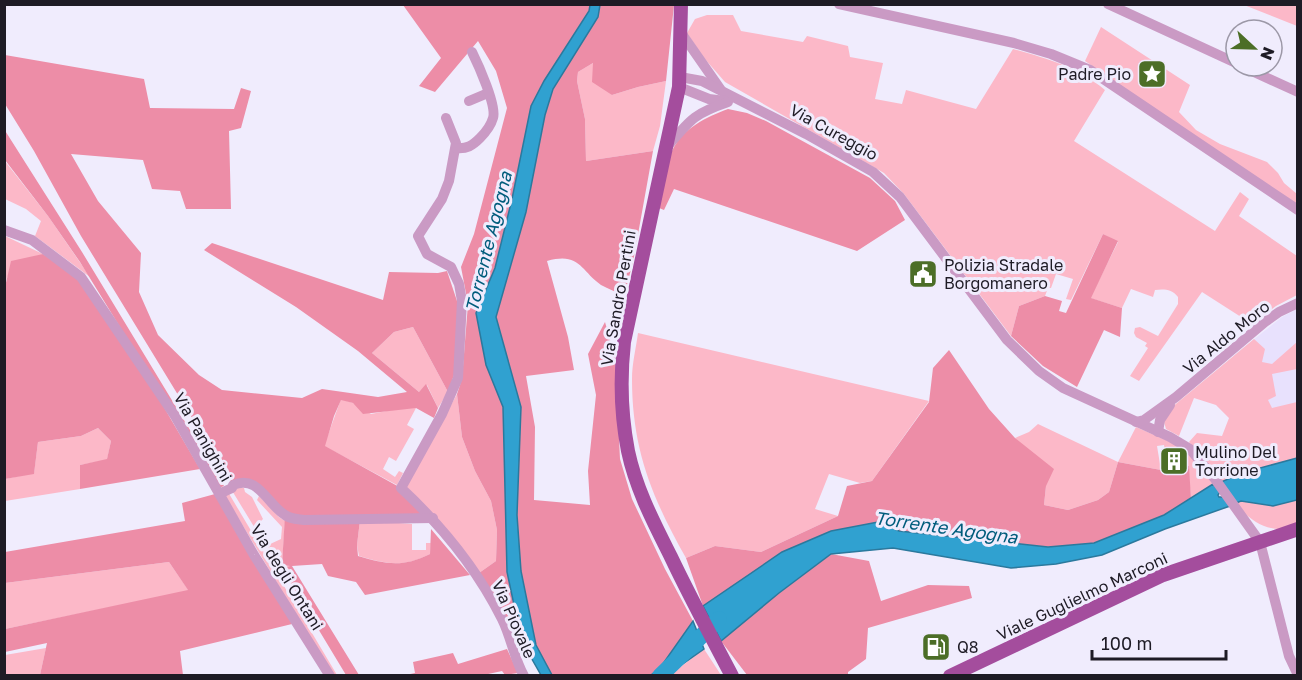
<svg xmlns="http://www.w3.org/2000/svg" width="1302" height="680" viewBox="0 0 1302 680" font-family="'Golos Text',sans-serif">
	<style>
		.built { fill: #e8e1fd }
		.green { fill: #fcb8c8 }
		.forest { fill: #ed8da7 }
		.water { fill: #30a1d0; stroke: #2b799d; stroke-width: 1.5 }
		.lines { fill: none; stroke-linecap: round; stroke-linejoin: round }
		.river { stroke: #30a1d0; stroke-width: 16 }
		.minor { stroke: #ca9ac4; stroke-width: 10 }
		.major { stroke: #a44d9d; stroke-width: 14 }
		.labels { text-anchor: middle; stroke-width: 6; stroke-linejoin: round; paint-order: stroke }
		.poi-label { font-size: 16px; fill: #1e1b25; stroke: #f0ecfd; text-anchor: start }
		.street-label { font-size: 16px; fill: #1e1b25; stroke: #f0ecfd }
		.water-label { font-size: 18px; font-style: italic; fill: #005c7c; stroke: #f0ecfd }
	</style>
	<rect width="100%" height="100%" fill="#f0ecfd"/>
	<path class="built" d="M1297,309V458L1292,459L1233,356L1282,317Z"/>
	<g class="green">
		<path d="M1244,5H1297V26Z"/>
		<path d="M707,15H733L741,31L803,42L807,36L848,46L850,57L883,63L875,99L902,104L906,90L976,109L1013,49C1048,59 1077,67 1105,90L1074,141L1215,231L1240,192L1249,199L1239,216L1297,256V295L1276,306L1252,324L1202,292L1139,381L1130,376L1148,348L1145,346L1147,343L1136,337L1134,333L1135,328L1140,327L1158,336L1178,304V297C1172,289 1164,289 1155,290L1153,297L1131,289L1122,308L1090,298L1118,242L1103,234L1071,300L1066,299L1073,279L1056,274L1051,288H1048L1045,296L1019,306L1011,336L904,194L884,173L725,82L704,58L687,33L695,19Z"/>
		<path d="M1101,27L1190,85L1179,112L1196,130L1220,144L1267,162L1278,173L1284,183L1297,194V207L1085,61Z"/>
		<path d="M593,63L612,95L638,87L666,81L660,126L653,151L586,161L585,119L577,81L578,72Z"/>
		<path d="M4,160L48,216L90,277L35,236L41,221L26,209L5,199Z"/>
		<path d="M5,236L43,254L7,277L5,287Z"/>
		<path d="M413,327L448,392L438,408L427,385L419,392L372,353L394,332Z"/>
		<path d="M638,333L929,401L872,481L860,483L829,474L815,509L838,516L761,552L715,546L686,558C652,498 632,449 632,379C632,364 636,348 638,333Z"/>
		<path d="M1254,339L1265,349L1262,362L1272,364L1297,342V369L1272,374L1276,396L1268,400L1272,408L1297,402V458L1242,473L1221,482L1189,442L1197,433L1222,436L1229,418L1216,405L1194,398L1179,436L1166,429L1164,422L1171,408Z"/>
		<path d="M457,394L462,437L475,471L491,501L497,530L496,561L479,573L405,488Z"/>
		<path d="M341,399L353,403L371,414L402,408H416L407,425L414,429L396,461L389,457L383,469L395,477L399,471L403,473L397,485L324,446Z"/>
		<path d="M1038,424L1118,462L1136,427L1184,448L1213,484L1191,499L1187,454L1166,457L1164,445L1157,446L1161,470L1118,462L1109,492L1098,500L1068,510L1044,505L1046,486L1015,438L1029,432Z"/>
		<path d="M98,428L111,441L107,460L80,465V489L5,501V479L34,473L38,442L81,436Z"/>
		<path d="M236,488H244L245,492L252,497L263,519L257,525L268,545L281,539L282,527L257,500L259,496L279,517L285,521L282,565L292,566L282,569L270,553L231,489Z"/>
		<path d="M228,492L337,675H332L224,494Z"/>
		<path d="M1297,500V529C1266,531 1257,526 1235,504L1241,501L1273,506Z"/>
		<path d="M360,520L412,524V550H426V543H431L430,554C403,568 387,564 359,556L357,545Z"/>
		<path d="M169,562L189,591L5,629V583Z"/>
		<path d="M46,648L40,675H5V655Z"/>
		<path d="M704,649L721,675H670Z"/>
	</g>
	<g class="forest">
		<path d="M403,5H590L589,11L544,81L531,106L512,199L495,268L476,313L486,365L503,407L507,572L520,633L514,634L479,573L496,561L497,530L491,501L475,471L462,437L457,394L462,379L468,304L461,267L474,234L507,108L496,71L478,41L435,92L419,86L441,58Z"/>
		<path d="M600,5H674L666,81L638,87L612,95L592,82L593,63L578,72L577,81L585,119L586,161L653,151L633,262L624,296C617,292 608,289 601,285C580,270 580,252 547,261L568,337L574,370L526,376L535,427L534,500L590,505L588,471L596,395L588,354L605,322L615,357L620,459L632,499L665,569L693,621L660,668L651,675H552L536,645L521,571L517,515L521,407L496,317L526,212L545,115L553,89L598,17Z"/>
		<path d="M5,55L144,79L150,108L234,109L241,88L251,91L241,128L229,131L231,209H186L180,191L152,189L143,160L71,154L98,201L141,253L139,292L158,335L199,375L222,390L302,398L322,389L378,397L407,392L358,351L296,307L204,250L212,243L383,300L389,272L438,273L447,271L458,304L454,375L448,392L413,327L394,332L372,353L419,392L426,384L438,408L434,418L416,408L363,414L353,403L341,400L334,416L325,446L401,488L433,518L360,520L357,545L358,556C386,564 402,568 430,554L431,529L470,575L365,595L356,582L328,576L322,564L292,566L359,675H346L282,569L290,566L282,565L285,515L257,487L233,485L81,236L34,151L5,104Z"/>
		<path d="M728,109L747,113L766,121L870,178L895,201L905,220L857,251L674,189L664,210L659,208C662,192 666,165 672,151C683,128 706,117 728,109Z"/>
		<path d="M4,129L82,252L224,486L219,488L80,262L48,216L5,160Z"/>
		<path d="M1103,234L1118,241L1091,298L1122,308L1120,337L1104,330L1077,387L1043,366L1011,336L1019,306L1045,296L1062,301L1059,311L1066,313Z"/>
		<path d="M43,254L79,279L148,380L200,469L80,489V465L107,459L111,441L98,428L81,436L38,442L34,474L5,479V287L11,261Z"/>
		<path d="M949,350L989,409L1015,438L1054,469L1046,486L1044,505L1068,510L1098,500L1109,492L1118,462L1161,470L1189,466L1191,499L1164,515L1094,543L1048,547L898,531L878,522L771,560L703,606L686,558L715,546L761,552L838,516L847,486L872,481L929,402L933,368Z"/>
		<path d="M215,494L292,624L180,651L183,675H40L47,643L5,652V629L188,590L169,562L5,583V552L185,521L182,503Z"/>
		<path d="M831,554L869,561L881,601L928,585L969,586L972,598L868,628L866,659L848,672V675H747L721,641L779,593Z"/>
		<path d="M507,649L518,673L505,675L502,671L479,676H401L415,673L413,662L453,653L458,664Z"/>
	</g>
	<g class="water">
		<path d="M590,5H600L598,17L553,89L545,115L526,212L496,317L521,407L517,515L521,571L536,645L552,675H541L525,647L520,633L507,572L503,407L486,365L476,313L495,268L512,199L531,106L544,81L589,11Z"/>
		<path d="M1297,458V500L1273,506L1241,501L1236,503L1221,482L1242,473Z"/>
		<path d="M1213,484L1220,492L1218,495L1219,497H1224L1230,506L1165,529L1102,555L1056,564L1011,568L893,548L831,554L779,593L721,641L703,606L782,552L831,531L878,522L899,531L1048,547L1094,543L1164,515Z"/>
		<path d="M693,621L704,649L667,675H651L660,668Z"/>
	</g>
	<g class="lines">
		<path class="river" d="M660,676L719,619"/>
		<g class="minor">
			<path d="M839,4L1014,43L1051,54L1090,70L1298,210"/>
			<path d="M1108,4L1236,63"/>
			<path d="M682,34L721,90"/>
			<path d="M1241,66L1298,92"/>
			<path d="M680,77L702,81L806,134L873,172L900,197L1007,340L1039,371L1063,388L1170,437L1190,449L1215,479L1260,542L1289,656L1298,675"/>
			<path d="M679,87L709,99L725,101"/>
			<path d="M469,101L488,93"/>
			<path d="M446,118L456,143L449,181L442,199L418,236L427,254L451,267L459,284L462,301L458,378L442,414L401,488C442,526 477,569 502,619C511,637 514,658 524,676"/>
			<path d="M667,147C690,120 693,114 728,102"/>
			<path d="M456,148C467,149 472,146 480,138C485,133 491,125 493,118C497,106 478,64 472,52"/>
			<path d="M4,230L32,240L81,277L175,416L254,555L330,676"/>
			<path d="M1136,422L1144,420L1176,397L1265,322L1279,312L1298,303"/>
			<path d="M1158,432L1160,420L1170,405"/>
			<path d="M219,494L232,488L233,485C258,474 267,504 285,515C290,519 297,519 304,520L433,518"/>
		</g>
		<g class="major">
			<path d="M681,4L679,87L624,342C620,378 621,415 628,451C636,489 654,523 671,557C690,597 711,636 732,676"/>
			<path d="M950,676L1163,575L1298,529"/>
		</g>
	</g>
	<defs>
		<g id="sight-square" transform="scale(1.5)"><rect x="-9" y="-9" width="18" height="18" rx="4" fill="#4c6e27" stroke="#f0ecfd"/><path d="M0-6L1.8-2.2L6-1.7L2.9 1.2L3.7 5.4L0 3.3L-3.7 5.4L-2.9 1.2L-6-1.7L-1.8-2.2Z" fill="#fff"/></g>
		<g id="civic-square" transform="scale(1.5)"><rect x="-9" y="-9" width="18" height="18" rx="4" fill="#4c6e27" stroke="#f0ecfd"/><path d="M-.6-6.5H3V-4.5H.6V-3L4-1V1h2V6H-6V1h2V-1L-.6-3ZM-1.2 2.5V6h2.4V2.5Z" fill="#fff"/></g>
		<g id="building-square" transform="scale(1.5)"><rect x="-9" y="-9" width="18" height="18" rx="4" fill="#4c6e27" stroke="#f0ecfd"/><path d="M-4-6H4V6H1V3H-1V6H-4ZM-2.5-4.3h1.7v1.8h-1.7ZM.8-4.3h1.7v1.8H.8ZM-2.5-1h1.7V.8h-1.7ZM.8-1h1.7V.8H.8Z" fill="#fff"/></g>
		<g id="fuel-square" transform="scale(1.5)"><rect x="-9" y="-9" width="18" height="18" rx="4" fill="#4c6e27" stroke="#f0ecfd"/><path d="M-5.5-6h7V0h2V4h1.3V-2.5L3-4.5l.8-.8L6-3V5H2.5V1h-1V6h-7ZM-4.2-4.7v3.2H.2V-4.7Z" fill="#fff"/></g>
	</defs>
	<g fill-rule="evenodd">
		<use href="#sight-square" x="1152" y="74"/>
		<use href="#civic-square" x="923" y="274"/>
		<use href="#building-square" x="1174" y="461"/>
		<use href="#fuel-square" x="936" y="647"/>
	</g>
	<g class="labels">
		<g class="poi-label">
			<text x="1131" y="80" text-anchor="end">Padre Pio</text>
			<text x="944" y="271">Polizia Stradale<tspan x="944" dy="18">Borgomanero</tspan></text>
			<text x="1195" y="458">Mulino Del<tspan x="1195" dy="18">Torrione</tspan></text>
			<text x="957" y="653">Q8</text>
		</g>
		<g class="street-label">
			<text transform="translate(834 132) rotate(29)" y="6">Via Cureggio</text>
			<text transform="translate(618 298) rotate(-80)" y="6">Via Sandro Pertini</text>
			<text transform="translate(1226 337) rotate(-39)" y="6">Via Aldo Moro</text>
			<text transform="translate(203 437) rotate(60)" y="6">Via Panighini</text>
			<text transform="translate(287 577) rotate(58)" y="6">Via degli Ontani</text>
			<text transform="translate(1082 596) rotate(-25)" y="6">Viale Guglielmo Marconi</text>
			<text transform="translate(514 619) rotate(66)" y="6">Via Piovale</text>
		</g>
		<g class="water-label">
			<text transform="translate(489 242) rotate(-76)" y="6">Torrente Agogna</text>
			<text transform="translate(946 528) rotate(8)" y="6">Torrente Agogna</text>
		</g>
	</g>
	<rect width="1302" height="680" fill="none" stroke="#1e1b25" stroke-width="12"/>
	<g transform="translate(1254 48) rotate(112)"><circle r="28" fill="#f0ecfd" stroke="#9c98a7" stroke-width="1.5"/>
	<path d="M0-4.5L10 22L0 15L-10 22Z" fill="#4c6e27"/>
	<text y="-9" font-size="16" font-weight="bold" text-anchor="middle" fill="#1e1b25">N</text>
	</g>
	<path d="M1092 650v9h134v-9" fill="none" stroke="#1e1b25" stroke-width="3"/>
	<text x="1101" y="650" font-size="18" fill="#1e1b25" stroke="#f0ecfd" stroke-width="4.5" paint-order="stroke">100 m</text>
</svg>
